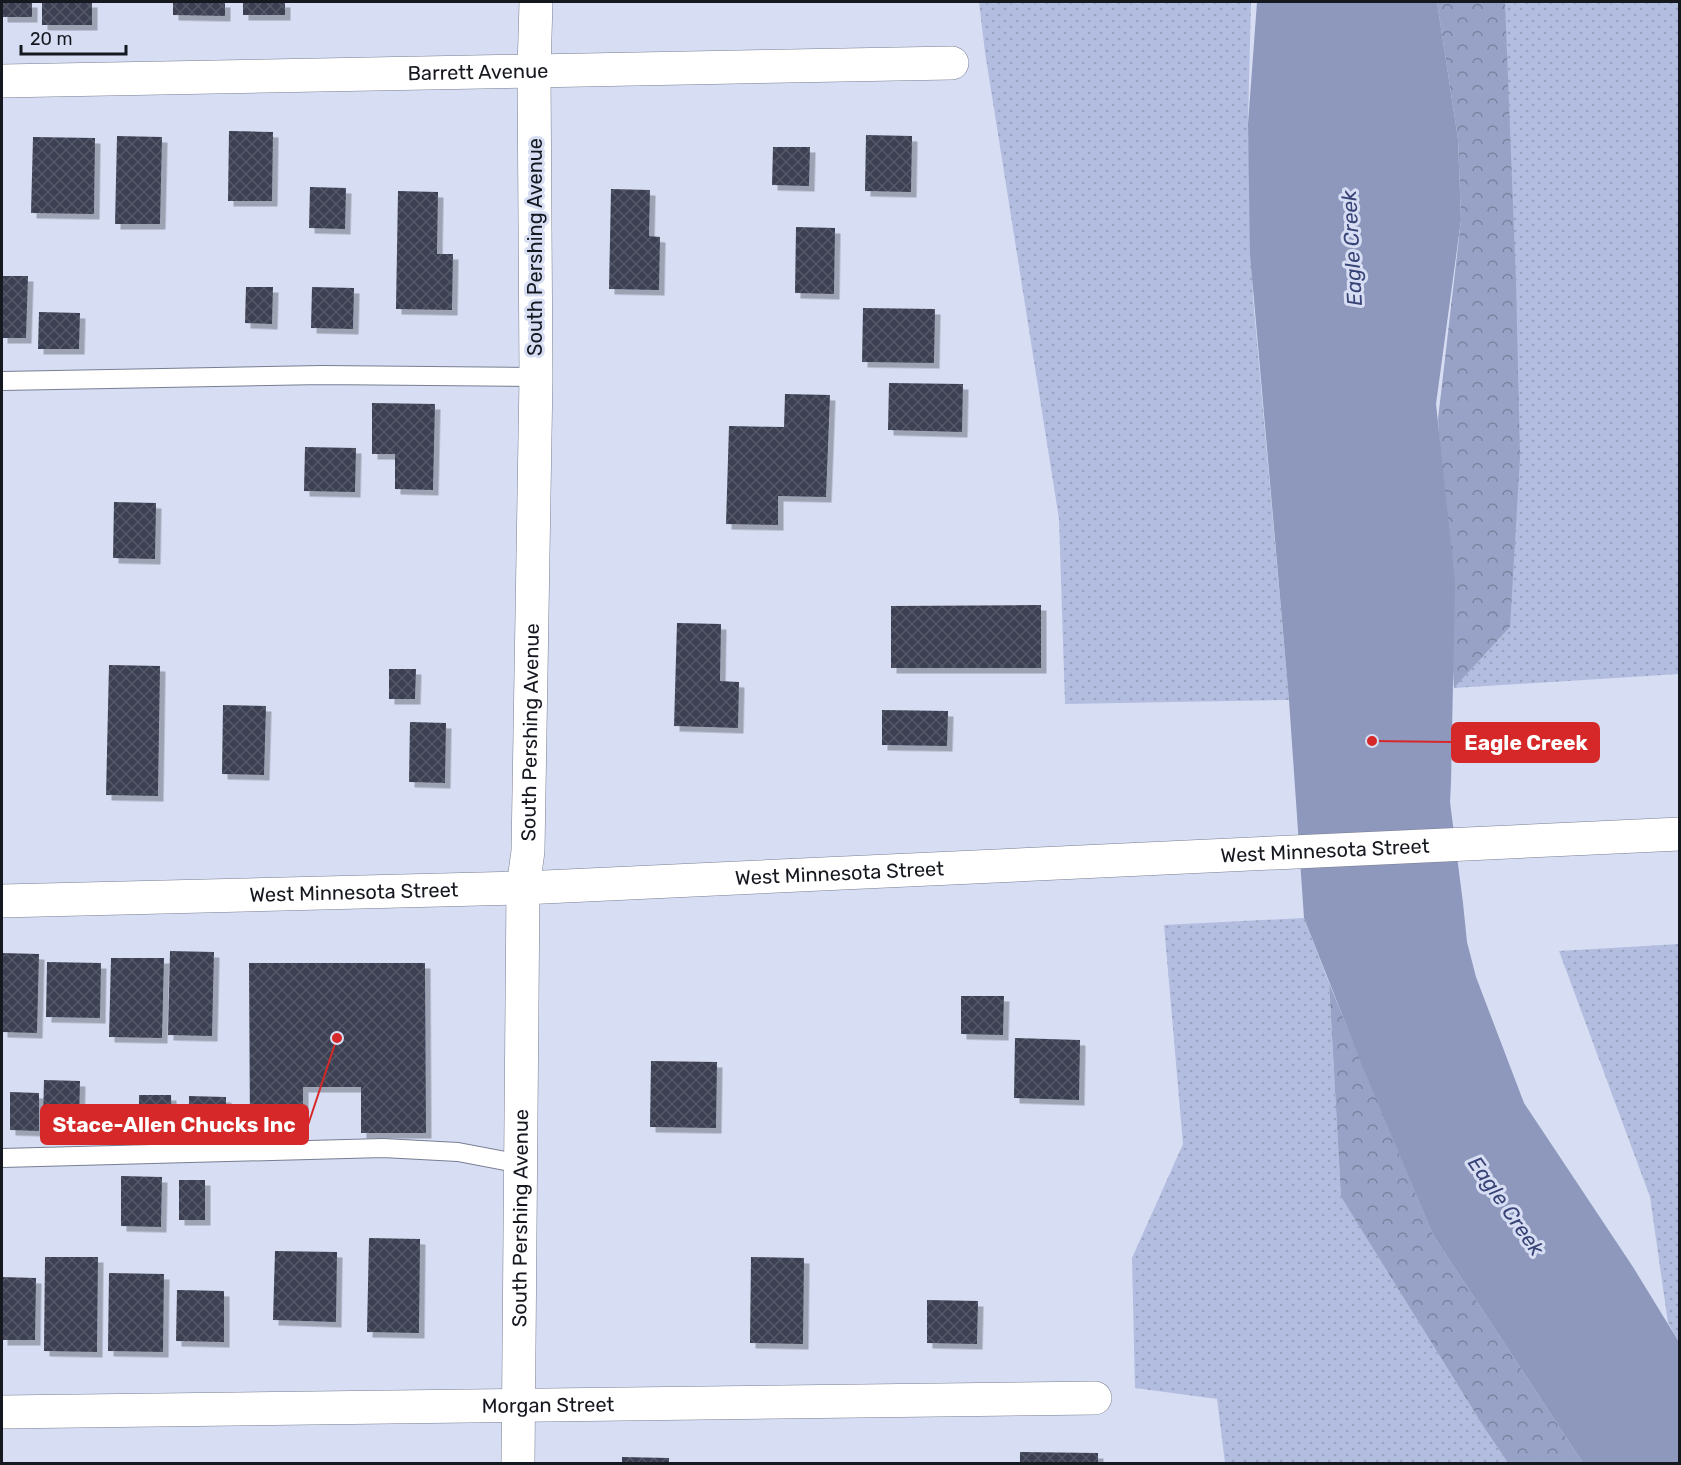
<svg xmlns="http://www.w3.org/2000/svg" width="1681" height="1465" viewBox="0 0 1681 1465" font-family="Rubik,sans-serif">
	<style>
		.grass { fill: url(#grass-dots) }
		.forest { fill: url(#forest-crowns) }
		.water { fill: #8d98bc }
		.building { fill: url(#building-cross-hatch); filter: url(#shadow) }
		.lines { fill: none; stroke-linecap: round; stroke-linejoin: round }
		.service-casing { stroke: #787e92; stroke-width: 20 }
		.minor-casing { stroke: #787e92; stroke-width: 34 }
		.tertiary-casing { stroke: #787e92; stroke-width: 34 }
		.service { stroke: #fff; stroke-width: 18 }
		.minor { stroke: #fff; stroke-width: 33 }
		.tertiary { stroke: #fff; stroke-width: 33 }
		.labels { text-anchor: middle; stroke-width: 6; stroke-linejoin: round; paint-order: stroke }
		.street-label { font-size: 20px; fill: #161820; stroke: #d7def4 }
		.water-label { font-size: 21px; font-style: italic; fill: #394476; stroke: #d7def4 }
		.leader { fill: none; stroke: #d62828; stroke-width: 2 }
		.callout-dot { fill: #d62828; stroke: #d7def4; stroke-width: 2 }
		.callout { fill: #d62828; stroke: #d62828; stroke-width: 2 }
		.callout-label { font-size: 21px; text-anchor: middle; font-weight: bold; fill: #fff }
	</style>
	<defs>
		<pattern id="grass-dots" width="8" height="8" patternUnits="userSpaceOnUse" patternTransform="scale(1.5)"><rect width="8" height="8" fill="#b3bddf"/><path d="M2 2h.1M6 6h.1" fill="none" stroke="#99a2bf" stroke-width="1.8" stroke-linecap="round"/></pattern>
		<pattern id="forest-crowns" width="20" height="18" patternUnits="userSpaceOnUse" patternTransform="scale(1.5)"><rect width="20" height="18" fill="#97a2c6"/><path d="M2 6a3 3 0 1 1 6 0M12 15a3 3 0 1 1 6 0" fill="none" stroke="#7a83a0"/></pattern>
		<pattern id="building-cross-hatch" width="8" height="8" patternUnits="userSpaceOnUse" patternTransform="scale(1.5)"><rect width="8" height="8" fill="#3c4152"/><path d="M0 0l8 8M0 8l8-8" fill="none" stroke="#555967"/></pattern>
		<filter id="shadow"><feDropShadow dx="5.5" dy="5.5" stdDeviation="0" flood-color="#0004"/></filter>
	</defs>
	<rect width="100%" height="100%" fill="#d7def4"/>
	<g class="grass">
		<path d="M979,2H1251L1248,124L1253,297L1289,700L1065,704L1059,519L985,52Z"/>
		<path d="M1505,2H1679V674L1454,688L1510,627Z"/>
		<path d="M1304,918L1329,983L1341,1197L1485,1429L1508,1463H1225L1217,1399L1135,1388L1132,1258L1183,1144L1164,925Z"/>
		<path d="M1679,944V1342L1668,1323L1650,1197L1559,951Z"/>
	</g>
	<g class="forest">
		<path d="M1437,2H1505L1516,282L1520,457L1510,627L1454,688L1438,419L1461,220L1458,139Z"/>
		<path d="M1329,983L1433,1235L1583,1463H1508L1485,1429L1341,1197Z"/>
	</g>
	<path class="water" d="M1257,2H1437L1458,139L1461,220L1436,404L1455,583L1451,782L1450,802L1463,903L1467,942L1476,977L1524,1103L1633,1267L1679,1342V1463H1583L1433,1235L1362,1065L1304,918L1289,700L1250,254L1248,124Z"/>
	<g class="building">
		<rect x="2" y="2" width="30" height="15"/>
		<rect x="42" y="2" width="50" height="23"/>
		<path d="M173,2H225V16L173,15Z"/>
		<rect x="243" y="2" width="42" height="13"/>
		<path d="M229,131L273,132L272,201H228Z"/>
		<path d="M866,135L912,136L911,192L865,191Z"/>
		<path d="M117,136L162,137L160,224H115Z"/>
		<path d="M33,137L95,138L94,214L31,213Z"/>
		<path d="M773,147H810L809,186L772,185Z"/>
		<path d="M310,187L346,188L345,229L309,228Z"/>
		<path d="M611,189L650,190L649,236L660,237L659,290L609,289Z"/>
		<path d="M398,191L438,192L437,254H453L452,310L396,309Z"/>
		<path d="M796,227L835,228L834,294L795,293Z"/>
		<path d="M2,276H28L26,338H2Z"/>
		<path d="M246,287H273L272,324L245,323Z"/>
		<path d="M312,287L354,288L353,329L311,328Z"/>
		<path d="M863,308L935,309L934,363L862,362Z"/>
		<path d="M39,312L80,313L79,349H38Z"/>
		<path d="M889,383L963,384L962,432L888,430Z"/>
		<path d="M785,394L830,395L826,497L778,496V525L726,524L729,426L784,427Z"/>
		<path d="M372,403L435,404L433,490L395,489V454H372Z"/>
		<path d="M305,447L356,448L355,492L304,491Z"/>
		<path d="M114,502L156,503L155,559L113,558Z"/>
		<path d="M1041,605V668H891V606Z"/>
		<path d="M677,623L721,624L720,681L739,682L738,728L674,726Z"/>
		<path d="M109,665L160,666L158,796L106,795Z"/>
		<path d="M389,669H416L415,699H389Z"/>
		<path d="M223,705L266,706L264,775L222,774Z"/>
		<path d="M882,710L948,711L947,746L882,745Z"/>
		<path d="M410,722L446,723L445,783L409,782Z"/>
		<path d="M170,951L214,952L212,1036L168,1035Z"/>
		<path d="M2,953L39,954L37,1033L2,1032Z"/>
		<path d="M111,958H164L162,1038L109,1037Z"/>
		<path d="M47,962L101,963L100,1018L46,1017Z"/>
		<path d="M249,963H425L426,1133H361V1087H303V1135L250,1134Z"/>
		<path d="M961,996H1004L1003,1035L961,1034Z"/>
		<path d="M1015,1038L1080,1040L1079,1100L1014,1098Z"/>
		<path d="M651,1061L717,1062L716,1128L650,1127Z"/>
		<path d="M44,1080L80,1081L79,1122L43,1121Z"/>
		<path d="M10,1092L39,1093V1131L10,1130Z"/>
		<path d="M139,1095H171L172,1133H139Z"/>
		<path d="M189,1096L226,1097V1136H189Z"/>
		<path d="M121,1176L162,1177L161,1227L121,1226Z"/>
		<rect x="179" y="1180" width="26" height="40"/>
		<path d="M369,1238L420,1239L419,1333L367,1332Z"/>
		<path d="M275,1251L337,1252L336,1322L273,1320Z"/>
		<path d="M45,1257H98L97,1352L44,1351Z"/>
		<path d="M751,1257L804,1258L803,1344L750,1343Z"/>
		<path d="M109,1273L164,1274L163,1352L108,1351Z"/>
		<path d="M2,1277L36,1278L35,1340H2Z"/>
		<path d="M177,1290L224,1291V1342L176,1341Z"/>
		<path d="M927,1300L978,1301L977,1344L927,1343Z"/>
		<path d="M1020,1452L1098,1453V1464H1020Z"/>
		<path d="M622,1457L669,1458V1464H622Z"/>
	</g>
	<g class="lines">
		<g class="service-casing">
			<g id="service">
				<path d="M2,381L322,375L536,377"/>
				<path d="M2,1158L383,1148L458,1152L521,1164"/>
			</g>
		</g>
		<g class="minor-casing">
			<g id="minor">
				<path id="s1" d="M2,81L952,63"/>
				<path id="s2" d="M2,1412L1095,1398"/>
				<path id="s3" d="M518,1464L523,888L528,851L536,377L534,70L536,2"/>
			</g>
		</g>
		<g class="tertiary-casing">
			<g id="tertiary">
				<path id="s4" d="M2,901L523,888L1680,834"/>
			</g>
		</g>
		<use href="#service" class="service"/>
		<use href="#minor" class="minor"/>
		<use href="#tertiary" class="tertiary"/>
	</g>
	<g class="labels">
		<g class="street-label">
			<text dy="7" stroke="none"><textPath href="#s1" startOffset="476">Barrett Avenue</textPath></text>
			<text transform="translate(535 247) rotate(-90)" y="7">South Pershing Avenue</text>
			<text dy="7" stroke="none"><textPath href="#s3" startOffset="732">South Pershing Avenue</textPath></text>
			<text dy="7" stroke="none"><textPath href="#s4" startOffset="1324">West Minnesota Street</textPath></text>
			<text dy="7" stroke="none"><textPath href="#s4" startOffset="838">West Minnesota Street</textPath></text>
			<text dy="7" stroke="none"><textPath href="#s4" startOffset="352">West Minnesota Street</textPath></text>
			<text dy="7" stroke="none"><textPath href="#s3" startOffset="246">South Pershing Avenue</textPath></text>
			<text dy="7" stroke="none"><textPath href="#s2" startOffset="546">Morgan Street</textPath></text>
		</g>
		<g class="water-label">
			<text transform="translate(1352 248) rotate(-93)" y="7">Eagle Creek</text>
			<text transform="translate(1506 1206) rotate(55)" y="7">Eagle Creek</text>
		</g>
	</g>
	<path class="leader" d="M1372 741L1452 742M337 1038L308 1125"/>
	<g class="callout-dot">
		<circle cx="1372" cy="741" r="6"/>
		<circle cx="337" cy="1038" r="6"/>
	</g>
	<g class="callout">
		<rect x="1452" y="723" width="147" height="39" rx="6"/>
		<rect x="41" y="1105" width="267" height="39" rx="6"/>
	</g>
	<g class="callout-label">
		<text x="1526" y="750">Eagle Creek</text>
		<text x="174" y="1132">Stace-Allen Chucks Inc</text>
	</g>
	<rect width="1681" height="1465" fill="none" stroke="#161820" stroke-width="6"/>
	<path d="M21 45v9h105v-9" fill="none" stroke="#161820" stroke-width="3"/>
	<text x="30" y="45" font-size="18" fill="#161820" stroke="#d7def4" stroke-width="4.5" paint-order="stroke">20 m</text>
</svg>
